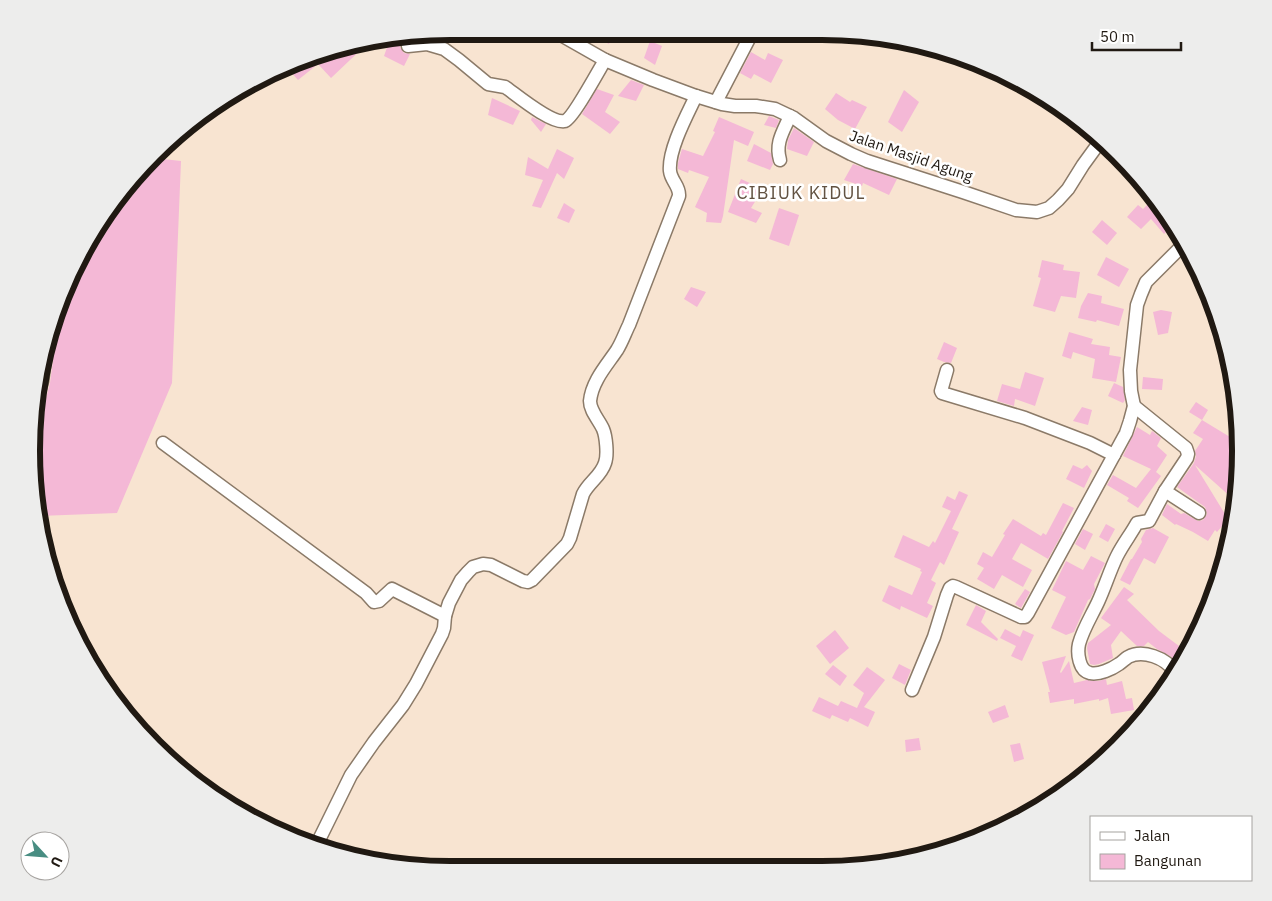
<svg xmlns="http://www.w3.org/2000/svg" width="1272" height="901" viewBox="0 0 1272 901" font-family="'IBM Plex Sans',sans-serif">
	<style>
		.building { fill: #f4b8d6 }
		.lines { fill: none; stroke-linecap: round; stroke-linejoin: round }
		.minor-casing { stroke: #8b7a68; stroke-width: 15 }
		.minor { stroke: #fff; stroke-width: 12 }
		.labels { text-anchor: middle; stroke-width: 5; stroke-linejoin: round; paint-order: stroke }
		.street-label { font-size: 15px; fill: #201912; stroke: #fff }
		.quarter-label { font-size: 18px; letter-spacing: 1px; fill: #625241; stroke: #fff }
		.rim { fill: none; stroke: #201912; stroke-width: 6 }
	</style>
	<rect width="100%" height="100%" fill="#f8e4d1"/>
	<g class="building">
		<path d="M476,31H496L483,43Z"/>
		<path d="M585,31H613L609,44Z"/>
		<path d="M630,31H655L649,43Z"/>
		<path d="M404,37L400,43V47L404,53L410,54L404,66L384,56L390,39Z"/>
		<path d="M650,41L662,46L655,65L644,58Z"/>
		<path d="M369,42L331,78L318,64L298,80L289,70L342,46Z"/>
		<path d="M751,52L765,60L768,53L783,60L771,83L754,74L751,79L740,73Z"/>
		<path d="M631,80L644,85L636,101L618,96Z"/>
		<path d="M597,89L614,95L605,112L620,122L610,134L582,114Z"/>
		<path d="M904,90L919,102L902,132L888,122Z"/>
		<path d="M836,93L850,102L852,100L867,107L855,129L838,120L825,109Z"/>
		<path d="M492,98L520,111L513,125L488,115Z"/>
		<path d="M769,116L779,120L776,128L764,125Z"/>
		<path d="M532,117L546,124L541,132L531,120Z"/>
		<path d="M719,117L754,132L748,146L734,140L723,216L721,223L706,222L707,213L695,207L709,177L689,170L688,173L678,169V163L682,149L703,156L715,132L713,131Z"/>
		<path d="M794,128L814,142L807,156L787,149L788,140Z"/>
		<path d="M754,144L771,153L773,164L770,170L747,161Z"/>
		<path d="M557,149L574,158L564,179L557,173L541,208L532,206L543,180L525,175L528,157L548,169Z"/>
		<path d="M154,158L181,161L172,383L117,513L39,516L35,414L40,412L43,409L50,383L53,360L52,356L47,351L63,290L135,174Z"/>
		<path d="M853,164L897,179L889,195L863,183L862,186L844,180Z"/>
		<path d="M741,179L763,189L751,208L762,213L756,223L728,212Z"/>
		<path d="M1154,198L1173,225L1164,234L1151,219L1141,229L1127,217L1138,205L1143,209Z"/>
		<path d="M564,203L575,210L569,223L557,218Z"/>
		<path d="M779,208L799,215L789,246L769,239Z"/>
		<path d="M1102,220L1117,233L1107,245L1092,232Z"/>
		<path d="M1106,257L1129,269L1119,287L1097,275Z"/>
		<path d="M1042,260L1064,265L1063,270L1080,272L1076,298L1061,296L1055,312L1033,306L1041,278L1038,277Z"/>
		<path d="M691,287L706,292L697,307L684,299Z"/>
		<path d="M1088,293L1102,296L1101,303L1124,309L1119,326L1097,320L1096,322L1078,318L1081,306Z"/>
		<path d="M1161,310L1172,312L1168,333L1158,335L1153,312Z"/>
		<path d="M1069,332L1093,339L1091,344L1110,347L1109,355L1121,357L1116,382L1092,378L1095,359L1073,352L1071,359L1062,356Z"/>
		<path d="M944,342L957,348L951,363L944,362L937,359Z"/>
		<path d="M1025,372L1044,378L1035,406L1015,399L1014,406L997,401L1002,384L1020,389Z"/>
		<path d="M1143,377L1163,379L1162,390L1142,389Z"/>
		<path d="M1114,383L1123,387L1125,400L1123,403L1108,396Z"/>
		<path d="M1196,402L1208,410L1202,420L1230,437L1232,434L1239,439L1240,476L1233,499L1195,465L1228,519L1217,532L1215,530L1208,541L1193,532L1176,524L1175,525L1162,515L1167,504L1181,514L1184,513L1198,521L1203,520L1207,514L1205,507L1177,487L1194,463L1196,456L1195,451L1203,439L1193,433L1202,420L1189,412Z"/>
		<path d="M1082,407L1092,410L1088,425L1073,421Z"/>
		<path d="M1137,427L1150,435L1152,431L1161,438L1157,446L1167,455L1156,472L1161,476L1138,508L1127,501L1129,498L1107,485L1113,475L1136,488L1151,469L1123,456Z"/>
		<path d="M1073,465L1082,469L1087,465L1092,471L1084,488L1066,479Z"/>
		<path d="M959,491L968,495L952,529L959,532L944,565L940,562L931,580L936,583L927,603L933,606L927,618L901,606L900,610L882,601L889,585L912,595L922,572L920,571L921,569L894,557L903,535L929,547L933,541L935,543L951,511L942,507L947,496L955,500Z"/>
		<path d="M1063,503L1074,508L1062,531L1063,532L1048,559L1021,543L1012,559L1032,570L1023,587L1002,575L994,589L977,579L984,568L977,564L983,552L992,557L1005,535L1003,534L1013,519L1041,536L1043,533L1046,535Z"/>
		<path d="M1106,524L1115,529L1108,542L1099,537Z"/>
		<path d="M1153,528L1169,537L1155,564L1144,558L1130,585L1120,580L1131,559H1132L1142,542L1141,539L1146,530Z"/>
		<path d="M1083,529L1093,534L1085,550L1075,544Z"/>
		<path d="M1091,556L1105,563L1094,584L1095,589L1090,599L1088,600L1074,632L1066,635L1051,628L1066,597L1052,590L1066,561L1083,570Z"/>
		<path d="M1124,587L1134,594L1127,600L1159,631L1187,652L1180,665L1170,656L1157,649L1148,642L1144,646H1137L1121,631L1111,645L1113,658L1099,664L1094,665L1090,664L1087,648L1088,643L1111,625L1101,618Z"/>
		<path d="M1025,589L1030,592L1021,608L1015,604Z"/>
		<path d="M976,605L986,611L981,622L998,639L997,641L966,625Z"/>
		<path d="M1005,629L1020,637L1023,630L1034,635L1022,661L1011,656L1016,646L1000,638Z"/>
		<path d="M835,630L849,648L830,664L816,646Z"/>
		<path d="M1066,656L1060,672L1061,673L1069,661L1074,683L1087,680L1098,681L1106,679L1107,685L1122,681L1126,699L1132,698L1134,710L1111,714L1108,698L1099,701V699L1074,704V699L1050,703L1048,692H1050L1042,662Z"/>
		<path d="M899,664L911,670L905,685L892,678Z"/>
		<path d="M833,665L847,676L840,686L825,674Z"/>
		<path d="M867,667L885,680L864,707L875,712L868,727L850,718L848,722L832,715L830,719L812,711L819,697L838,706L841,701L857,708L864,693L853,685Z"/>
		<path d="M1005,705L1009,717L993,723L988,712Z"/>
		<path d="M919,738L921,750L906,752L905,740Z"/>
		<path d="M1020,743L1024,759L1014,762L1010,745Z"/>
	</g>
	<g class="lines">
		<g class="minor-casing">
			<g id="minor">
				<path d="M554,31L605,60L653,80L696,96L722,104L735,106H756L775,109L794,118L826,141L851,154L867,161L963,192L1016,210L1037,212L1049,208L1058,200L1068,189L1083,165L1099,143"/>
				<path d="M408,46L427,44L444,49L459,60L488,84L505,87L508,89C519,97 552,124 565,121C573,118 599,70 605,60"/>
				<path d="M716,102L753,31"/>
				<path d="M780,160C775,143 783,132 790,116"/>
				<path d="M947,370L941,391L942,393L1025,418L1090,443L1114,455"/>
				<path d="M35,406L42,381L45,359"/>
				<path d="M1134,406L1186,448L1188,454L1187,458L1165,491L1199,513"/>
				<path d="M163,443L366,593L374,602L379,601L392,589L445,616"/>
				<path d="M1165,491L1149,521L1137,523C1131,534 1123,544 1117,556C1110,570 1105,587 1098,602C1092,615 1083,629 1079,644C1077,653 1079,671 1090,673C1099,675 1112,669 1119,664C1122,662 1125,659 1128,657C1143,649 1166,658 1175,672"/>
				<path d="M912,690L934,637L947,595L950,588L953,586L956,587L1021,617H1025L1028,613L1126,433L1130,421L1134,406L1131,391L1130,370L1137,305L1141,294L1146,282L1185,243"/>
				<path d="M316,846L351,775L374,742L403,705L416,684L442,634L444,628L445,616L449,603L461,580L468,572L473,567L483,564L491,565L523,581L528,582L532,580L567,544L570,538L583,494C589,482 601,476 605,463C608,455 606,436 603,429C599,420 590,411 590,401C592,381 607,365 617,350C622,342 625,333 629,325L679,196C680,186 671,181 670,171C668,150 687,115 696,96"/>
			</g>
		</g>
		<use href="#minor" class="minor"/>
	</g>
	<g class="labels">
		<g class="street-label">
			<text transform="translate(911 156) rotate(19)" y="5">Jalan Masjid Agung</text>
		</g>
		<g class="quarter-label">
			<text x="801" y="199">CIBIUK KIDUL</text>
		</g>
	</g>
	<path d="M0 0H1272V901H0ZM450 40H822A410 410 0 0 1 1232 450V451A410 410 0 0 1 822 861H450A410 410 0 0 1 40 451V450A410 410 0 0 1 450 40Z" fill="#ededec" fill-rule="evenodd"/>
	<path class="rim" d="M450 40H822A410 410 0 0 1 1232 450V451A410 410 0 0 1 822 861H450A410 410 0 0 1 40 451V450A410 410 0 0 1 450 40Z"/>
	<rect x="1090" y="816" width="162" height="65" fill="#ffffff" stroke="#a6a3a0"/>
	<rect x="1100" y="832" width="25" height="8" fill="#ffffff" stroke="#a6a3a0"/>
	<text x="1134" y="841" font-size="15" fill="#201912">Jalan</text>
	<rect x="1100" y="854" width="25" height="15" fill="#f4b8d6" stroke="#a6a3a0"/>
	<text x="1134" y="866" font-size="15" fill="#201912">Bangunan</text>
	<g transform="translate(45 856) rotate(116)"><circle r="24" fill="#ffffff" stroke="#a6a3a0"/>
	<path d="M0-4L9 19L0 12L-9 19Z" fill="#488d82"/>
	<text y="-8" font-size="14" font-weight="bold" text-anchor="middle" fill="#201912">U</text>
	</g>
	<path d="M1092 42v8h89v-8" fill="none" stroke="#201912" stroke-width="2.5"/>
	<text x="1100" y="42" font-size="15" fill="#201912" stroke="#ffffff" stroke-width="4" paint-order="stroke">50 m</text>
</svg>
